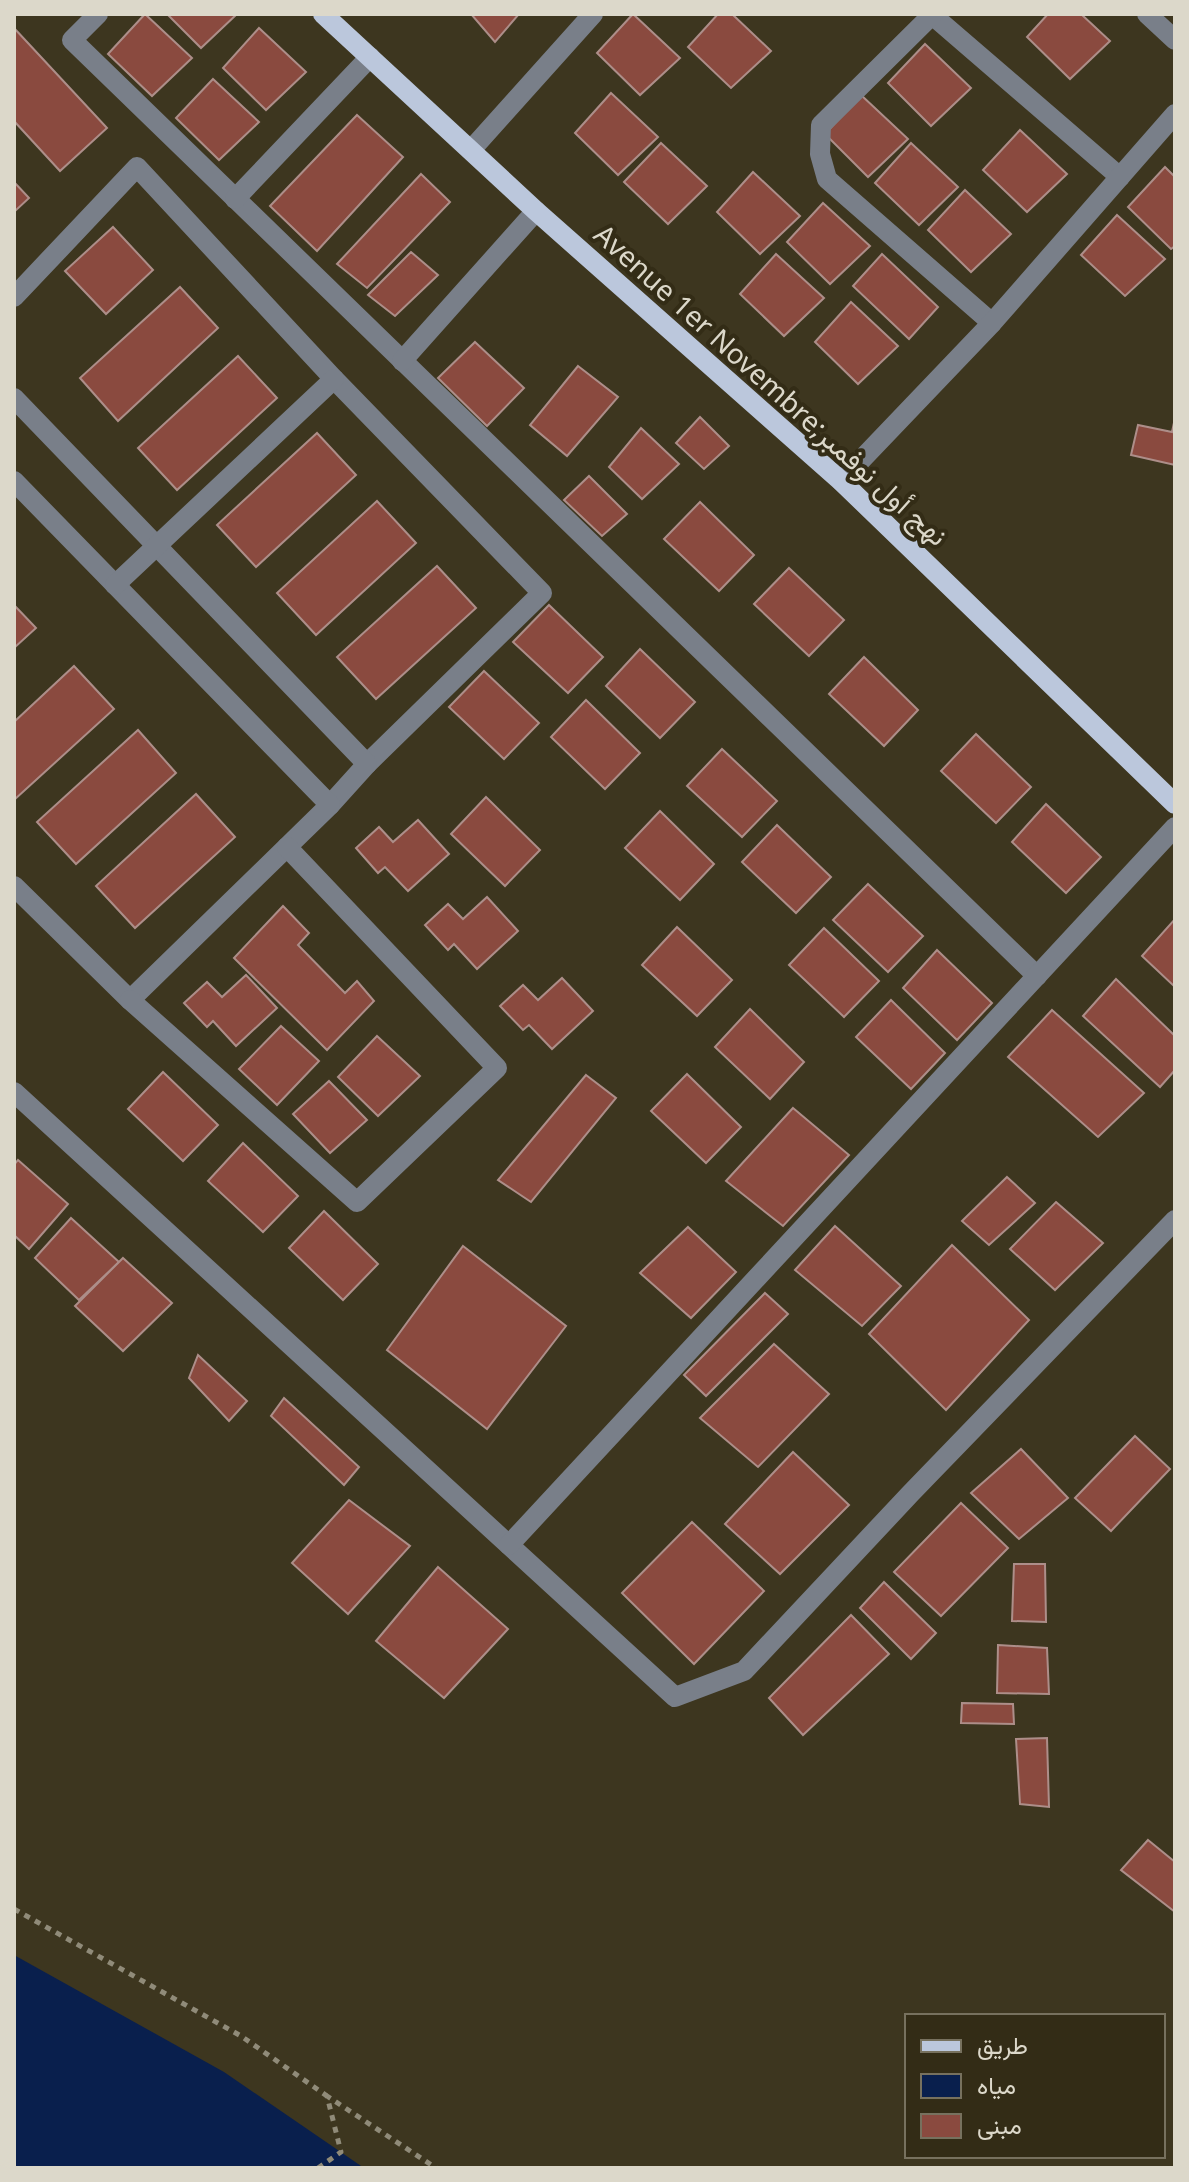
<svg xmlns="http://www.w3.org/2000/svg" width="1189" height="2182" viewBox="0 0 1189 2182" font-family="'Noto Sans',Vazirmatn,sans-serif">
	<style>
		.water { fill: #091f4d }
		.building { fill: #8a4a3f; stroke: #ad8e89; stroke-width: 2 }
		.lines { fill: none; stroke-linecap: round; stroke-linejoin: round }
		.path { stroke: #908b79; stroke-width: 5; stroke-dasharray: 6 6; stroke-linecap: butt }
		.minor { stroke: #797f89; stroke-width: 20 }
		.major { stroke: #bbc7dc; stroke-width: 20 }
		.labels { text-anchor: middle; stroke-width: 8; stroke-linejoin: round; paint-order: stroke }
		.street-label { font-size: 28px; fill: #dcd8ca; stroke: #332c16 }
	</style>
	<rect width="100%" height="100%" fill="#3d361f"/>
	<path class="water" d="M14,1955L224,2072L364,2168H14Z"/>
	<g class="building">
		<path d="M145,14L192,58L152,96L108,54Z"/>
		<path d="M167,14H237L201,48Z"/>
		<path d="M471,14H519L495,42Z"/>
		<path d="M633,14L680,58L640,95L597,53Z"/>
		<path d="M718,14H732L771,51L731,88L688,47Z"/>
		<path d="M1048,14H1081L1110,41L1070,79L1027,37Z"/>
		<path d="M14,28L107,128L60,171L14,121Z"/>
		<path d="M259,28L306,72L266,110L223,68Z"/>
		<path d="M925,44L971,88L931,126L888,83Z"/>
		<path d="M213,79L259,122L219,160L176,118Z"/>
		<path d="M611,93L658,137L618,175L575,133Z"/>
		<path d="M861,95L908,139L868,177L825,134Z"/>
		<path d="M357,115L403,157L317,251L270,206Z"/>
		<path d="M1020,130L1067,174L1027,212L983,170Z"/>
		<path d="M661,143L707,186L668,224L624,182Z"/>
		<path d="M911,143L958,187L919,225L875,183Z"/>
		<path d="M1165,167L1175,177V246L1171,249L1128,207Z"/>
		<path d="M753,172L800,216L760,254L717,212Z"/>
		<path d="M421,174L450,202L367,288L337,264Z"/>
		<path d="M14,182L29,198L14,212Z"/>
		<path d="M965,190L1011,234L971,272L928,230Z"/>
		<path d="M823,203L870,246L830,284L787,242Z"/>
		<path d="M1117,215L1165,259L1125,296L1081,255Z"/>
		<path d="M113,227L153,270L106,314L65,271Z"/>
		<path d="M411,252L438,275L395,316L368,295Z"/>
		<path d="M776,254L824,298L784,336L740,294Z"/>
		<path d="M882,254L938,307L909,339L853,286Z"/>
		<path d="M180,287L218,328L118,421L80,378Z"/>
		<path d="M851,302L898,346L858,384L815,342Z"/>
		<path d="M475,342L524,388L487,426L438,378Z"/>
		<path d="M238,356L277,398L177,490L138,448Z"/>
		<path d="M578,366L618,397L567,456L530,425Z"/>
		<path d="M700,417L729,446L704,469L676,443Z"/>
		<path d="M1175,418V465L1131,455L1138,425L1172,432Z"/>
		<path d="M641,428L679,464L642,499L609,467Z"/>
		<path d="M317,433L356,475L256,567L217,525Z"/>
		<path d="M589,476L627,514L602,536L564,500Z"/>
		<path d="M377,501L416,543L316,635L277,593Z"/>
		<path d="M700,502L754,555L719,591L664,539Z"/>
		<path d="M437,566L476,608L376,699L337,657Z"/>
		<path d="M789,568L844,620L809,656L754,604Z"/>
		<path d="M14,605L36,628L14,648Z"/>
		<path d="M549,605L603,657L568,693L513,642Z"/>
		<path d="M640,649L695,702L660,738L606,686Z"/>
		<path d="M864,657L918,710L884,746L829,694Z"/>
		<path d="M74,666L114,709L14,800V722Z"/>
		<path d="M484,671L539,723L504,759L449,707Z"/>
		<path d="M586,700L640,753L605,789L551,737Z"/>
		<path d="M138,730L176,773L76,864L37,822Z"/>
		<path d="M976,734L1031,787L996,823L941,771Z"/>
		<path d="M722,749L777,801L742,837L687,786Z"/>
		<path d="M196,794L235,837L135,928L96,886Z"/>
		<path d="M486,797L540,850L505,886L451,834Z"/>
		<path d="M1046,804L1101,857L1066,893L1012,842Z"/>
		<path d="M660,811L714,864L680,900L625,848Z"/>
		<path d="M418,820L449,854L408,891L385,867L378,873L356,848L379,827L393,842Z"/>
		<path d="M777,825L831,877L796,913L742,862Z"/>
		<path d="M868,884L923,936L888,972L833,920Z"/>
		<path d="M487,897L518,931L477,969L454,944L448,950L425,925L448,904L463,919Z"/>
		<path d="M283,906L309,933L298,945L345,993L357,981L374,1001L327,1050L234,958Z"/>
		<path d="M1175,919V987L1142,956Z"/>
		<path d="M677,927L732,980L697,1016L642,965Z"/>
		<path d="M824,928L879,981L844,1017L789,965Z"/>
		<path d="M937,950L992,1003L957,1040L903,988Z"/>
		<path d="M246,975L277,1008L236,1046L213,1021L207,1027L184,1003L207,982L222,997Z"/>
		<path d="M562,978L593,1011L552,1049L529,1025L523,1030L500,1006L523,985L538,1000Z"/>
		<path d="M1116,979L1175,1036V1070L1160,1087L1083,1016Z"/>
		<path d="M891,1000L945,1053L911,1089L856,1037Z"/>
		<path d="M750,1009L804,1062L770,1099L715,1047Z"/>
		<path d="M1052,1010L1144,1093L1098,1137L1008,1057Z"/>
		<path d="M281,1026L319,1061L277,1105L239,1069Z"/>
		<path d="M377,1036L420,1076L378,1116L338,1077Z"/>
		<path d="M163,1072L218,1125L183,1161L128,1109Z"/>
		<path d="M687,1074L741,1127L706,1163L651,1111Z"/>
		<path d="M586,1075L616,1098L531,1202L498,1180Z"/>
		<path d="M329,1081L367,1120L330,1153L293,1114Z"/>
		<path d="M793,1108L849,1155L783,1226L726,1181Z"/>
		<path d="M243,1143L298,1196L263,1232L208,1181Z"/>
		<path d="M18,1160L68,1204L29,1249L14,1235V1165Z"/>
		<path d="M1007,1177L1035,1203L989,1245L962,1221Z"/>
		<path d="M1056,1202L1103,1243L1055,1290L1010,1249Z"/>
		<path d="M324,1211L378,1264L343,1300L289,1248Z"/>
		<path d="M71,1218L119,1262L79,1300L35,1258Z"/>
		<path d="M835,1226L901,1286L862,1326L795,1270Z"/>
		<path d="M688,1227L736,1272L691,1318L640,1273Z"/>
		<path d="M952,1245L1029,1320L946,1410L869,1334Z"/>
		<path d="M463,1246L566,1326L487,1429L387,1350Z"/>
		<path d="M123,1258L172,1303L123,1351L75,1306Z"/>
		<path d="M765,1293L788,1314L706,1396L684,1375Z"/>
		<path d="M774,1344L829,1394L758,1467L700,1418Z"/>
		<path d="M198,1355L247,1401L229,1421L189,1378Z"/>
		<path d="M284,1398L359,1467L344,1485L271,1416Z"/>
		<path d="M1135,1436L1170,1469L1111,1531L1075,1498Z"/>
		<path d="M1021,1449L1068,1498L1019,1539L971,1493Z"/>
		<path d="M793,1452L849,1505L780,1574L725,1524Z"/>
		<path d="M349,1500L410,1546L348,1614L292,1563Z"/>
		<path d="M961,1503L1008,1548L941,1616L894,1572Z"/>
		<path d="M692,1522L764,1591L694,1664L622,1593Z"/>
		<path d="M1014,1564H1045L1046,1622L1012,1621Z"/>
		<path d="M438,1567L508,1629L444,1698L376,1641Z"/>
		<path d="M884,1582L936,1633L911,1659L860,1608Z"/>
		<path d="M851,1615L889,1654L803,1735L769,1698Z"/>
		<path d="M998,1645L1047,1648L1049,1694L997,1693Z"/>
		<path d="M962,1703L1013,1704L1014,1724L961,1723Z"/>
		<path d="M1047,1738L1049,1807L1020,1804L1016,1739Z"/>
		<path d="M1148,1840L1175,1862V1912L1121,1870Z"/>
	</g>
	<g class="lines">
		<g class="path">
			<path d="M14,1909L241,2036L327,2096"/>
			<path d="M318,2168L341,2152L327,2096L436,2168"/>
		</g>
		<g class="minor">
			<path d="M98,14L72,40L1037,976"/>
			<path d="M931,14L1120,177"/>
			<path d="M933,14L821,125L820,154L827,179L992,323"/>
			<path d="M1147,14L1175,40"/>
			<path d="M471,150L593,14"/>
			<path d="M235,199L370,57"/>
			<path d="M14,297L137,167L334,379L542,593L367,764"/>
			<path d="M402,361L536,211"/>
			<path d="M14,398L367,764L330,805"/>
			<path d="M14,481L330,805L130,1000L14,886"/>
			<path d="M841,481L992,323L1175,114"/>
			<path d="M115,585L334,379"/>
			<path d="M130,1000L357,1202L497,1068L287,847"/>
			<path d="M14,1092L675,1697L744,1671L911,1493L1175,1220"/>
			<path d="M509,1545L1175,827"/>
		</g>
		<path class="major" d="M323,14L536,211L841,481L1175,804"/>
	</g>
	<g class="labels">
		<g class="street-label">
			<text transform="translate(771 385) rotate(42)" y="10">Avenue 1er Novembre;نهج أول نوفمبر</text>
		</g>
	</g>
	<rect width="1189" height="2182" fill="none" stroke="#dcd8ca" stroke-width="32"/>
	<rect x="905" y="2014" width="260" height="144" fill="#332c16" stroke="#77715e" stroke-width="2"/>
	<rect x="921" y="2040" width="40" height="12" fill="#bbc7dc" stroke="#77715e" stroke-width="2"/>
	<text x="977" y="2054" font-size="24" fill="#dcd8ca">طريق</text>
	<rect x="921" y="2074" width="40" height="24" fill="#091f4d" stroke="#77715e" stroke-width="2"/>
	<text x="977" y="2094" font-size="24" fill="#dcd8ca">مياه</text>
	<rect x="921" y="2114" width="40" height="24" fill="#8a4a3f" stroke="#77715e" stroke-width="2"/>
	<text x="977" y="2134" font-size="24" fill="#dcd8ca">مبنى</text>
</svg>
